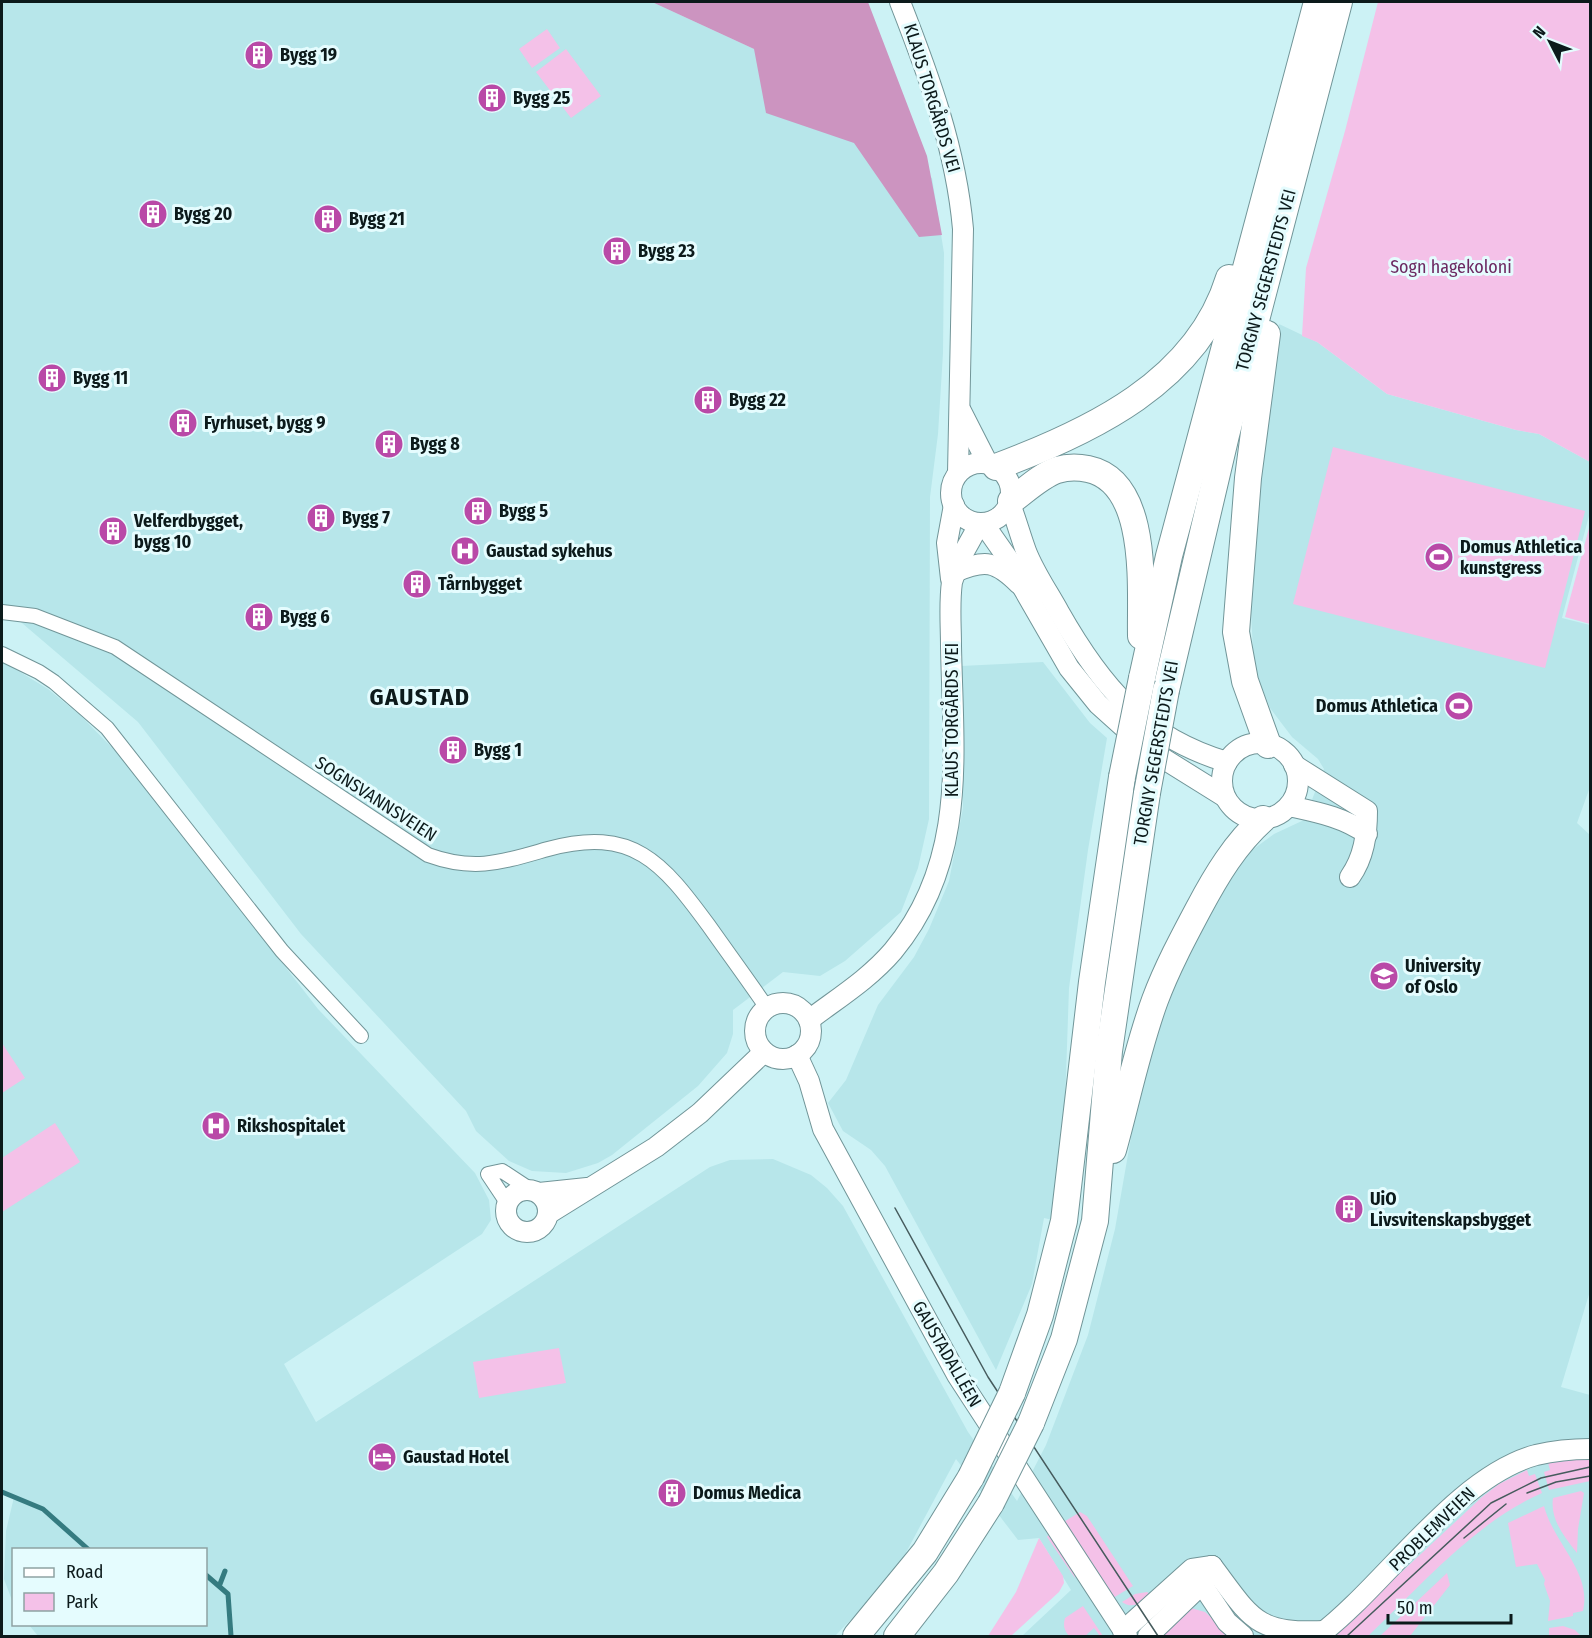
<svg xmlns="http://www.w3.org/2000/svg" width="1592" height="1638" viewBox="0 0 1592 1638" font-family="'Fira Sans Condensed',sans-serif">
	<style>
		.built { fill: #b7e6ea }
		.green { fill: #f4c1e8 }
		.forest { fill: #cc94c0 }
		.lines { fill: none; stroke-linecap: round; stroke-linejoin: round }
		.stream { stroke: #357b80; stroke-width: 5 }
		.street-casing { stroke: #719598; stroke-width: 16 }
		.secondary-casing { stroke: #719598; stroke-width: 22 }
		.highway-casing { stroke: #719598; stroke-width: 28 }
		.street { stroke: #fff; stroke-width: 14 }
		.secondary { stroke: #fff; stroke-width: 20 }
		.highway { stroke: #fff; stroke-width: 26 }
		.tram { stroke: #465b5d; stroke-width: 1.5 }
		.highway-bridge-casing { stroke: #719598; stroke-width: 28; stroke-linecap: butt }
		.highway-bridge { stroke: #fff; stroke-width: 26 }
		.labels { text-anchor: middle; stroke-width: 6; stroke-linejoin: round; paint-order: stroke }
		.poi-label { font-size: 18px; font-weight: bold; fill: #0c1a1b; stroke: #e5fcfe; text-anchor: start }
		.street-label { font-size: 18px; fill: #0c1a1b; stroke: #e5fcfe }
		.park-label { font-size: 18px; fill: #6d2a62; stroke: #e5fcfe }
		.district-label { font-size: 24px; font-weight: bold; letter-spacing: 1.5px; fill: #0c1a1b; stroke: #e5fcfe }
	</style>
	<rect width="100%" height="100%" fill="#ccf2f5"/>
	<g class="built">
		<path d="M2,2H652L754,49L932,178L944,253L943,353L938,434L930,497L929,819L918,868L901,912L845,961L820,976L783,972L733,1010V1034L727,1053L698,1086L612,1155L598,1163L566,1173L532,1171L509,1161L476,1131L466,1111L301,934L138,722L2,606Z"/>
		<path d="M1279,324L1317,342L1387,394L1516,430L1539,434L1590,462V512L1562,618L1590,625V787L1577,823L1590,835V1291L1561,1387L1590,1395V1636H1022L1071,1590L1039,1538L1018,1540L956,1459L894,1575L835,1636H38L29,1625L206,1624V1550H14L13,1603L4,1579L6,1531L14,1497L2,1492V661L48,689L81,716L128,764L318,1009L475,1173L489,1200L491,1220L482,1234L284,1364L316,1422L710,1167L730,1160L773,1159L811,1175L827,1188L843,1206L968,1432L1017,1501L1046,1445L1088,1335L1115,1229L1137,1103L1170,994L1202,925L1244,856L1274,834L1304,820L1324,769L1318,759L1292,737L1270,708L1257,676L1253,651L1250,592L1256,475Z"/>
		<path d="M1043,662L1090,723L1107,738L1088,850L1069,988L1065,1104L1053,1220L1044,1218L1032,1284L996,1370L885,1166L871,1150L843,1131L828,1103L846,1080L878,1005L914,957L929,929L949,881L963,808L961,666Z"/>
	</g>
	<g class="green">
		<path d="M1378,2H1590V462L1539,434L1516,430L1387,394L1317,342L1302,336L1306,268L1345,131Z"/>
		<path d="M547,29L560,48L532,68L519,49Z"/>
		<path d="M566,49L601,96L571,118L536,72Z"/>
		<path d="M1333,447L1585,511L1545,668L1293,604Z"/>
		<path d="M1589,528H1590V624L1565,617Z"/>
		<path d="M2,1043L25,1078L2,1093Z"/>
		<path d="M55,1123L80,1162L2,1212V1158Z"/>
		<path d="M559,1348L566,1383L479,1398L473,1362Z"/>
		<path d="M1590,1458V1481L1549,1490L1544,1472L1550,1470L1548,1463Z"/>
		<path d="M1527,1470L1529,1476L1535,1474L1542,1493C1475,1522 1420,1587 1368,1636H1333L1482,1497L1499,1484Z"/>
		<path d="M1581,1491L1584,1493L1578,1529L1577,1553C1563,1535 1550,1519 1553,1498Z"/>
		<path d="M1544,1506C1554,1544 1592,1572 1583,1611L1573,1613V1616L1548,1621L1550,1601L1544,1584L1545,1580L1537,1564L1516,1567L1508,1523Z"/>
		<path d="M1080,1512L1087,1516L1133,1586L1113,1598L1062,1523Z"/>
		<path d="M1049,1534L1074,1572L1075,1578L1047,1537Z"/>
		<path d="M1039,1538L1063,1576L1064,1583L1059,1592L1011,1636H988L1016,1592Z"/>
		<path d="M1447,1573L1450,1585L1410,1636H1380Z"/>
		<path d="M1147,1592L1151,1595C1142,1602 1133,1610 1122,1602L1135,1594Z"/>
		<path d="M1083,1606L1103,1636H1100L1094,1628L1085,1636H1069C1064,1630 1063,1625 1065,1618Z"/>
		<path d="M1191,1608L1205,1612L1232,1636H1161L1185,1610Z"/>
		<path d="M1563,1626L1575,1630L1581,1636H1549V1628Z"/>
	</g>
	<path class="forest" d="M652,2H868L927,156L942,235L919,237L854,143L766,113L754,49Z"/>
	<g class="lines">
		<g class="stream">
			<path d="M2,1492L43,1509L89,1550"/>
			<path d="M206,1575L228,1594L231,1636"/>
			<path d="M220,1584L225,1571"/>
		</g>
		<g class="street-casing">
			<g id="street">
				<path d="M2,612L35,616L115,647L428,855C475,872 502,862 548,849C633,826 662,862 709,926C728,953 748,980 767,1008"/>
				<path d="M2,654L39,672L54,682L107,728L282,951L361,1036"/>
				<path d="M508,1204L488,1174L502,1171L531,1190"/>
			</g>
		</g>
		<g class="secondary-casing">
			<g id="secondary">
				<path d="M900,2C929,76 956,149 963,229L958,473"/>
				<path d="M961,411L988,464"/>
				<circle cx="981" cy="493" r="30"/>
				<path d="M1010,504C1016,519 1020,535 1026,551C1034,572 1048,592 1059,612C1101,686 1143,737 1227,762"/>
				<path d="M983,523L1018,573L1023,588L1069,668L1098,704L1148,749L1225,797"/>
				<path d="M955,572C985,559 996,561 1019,584"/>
				<path d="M951,579L947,543L954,505"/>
				<circle cx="1260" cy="781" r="38"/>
				<path d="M1294,765L1367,811C1367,835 1364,857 1350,877"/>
				<path d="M1289,806C1316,812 1344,817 1367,834"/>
				<circle cx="783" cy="1031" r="28"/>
				<path d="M809,1020C838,998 869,979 893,951C968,861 953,754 951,646C951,625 949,603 952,582L960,559L980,523"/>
				<path d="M797,1055L809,1081L823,1129L957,1375L1127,1636"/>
				<circle cx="527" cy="1211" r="21"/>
				<path d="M539,1193L587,1188"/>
				<path d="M548,1214L656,1147L700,1113L764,1052"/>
				<path d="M1212,1566C1252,1619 1255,1634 1325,1631"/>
				<path d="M1195,1574L1227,1622L1243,1636"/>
				<path d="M1123,1631L1192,1569L1212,1566"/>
				<path d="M1148,1636L1202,1584L1209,1576L1212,1566"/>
				<path d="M1318,1636C1385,1586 1455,1477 1536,1455C1553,1451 1573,1449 1590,1449"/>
			</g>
		</g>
		<g class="highway-casing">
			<g id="highway">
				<path d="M1267,334L1248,478L1236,632L1245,681L1268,745"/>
				<path d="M996,467C1090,432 1197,382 1229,278"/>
				<path d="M1011,501C1025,491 1040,476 1057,470C1067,467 1078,467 1088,469C1150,482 1140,589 1141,636"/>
				<path d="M1142,678L1169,556L1317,2"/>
				<path d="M1166,690L1226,435L1339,2"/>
				<path d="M1113,1150C1127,1100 1137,1049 1155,1000C1167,968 1183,938 1199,908C1216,876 1235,844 1263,819"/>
				<path d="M1012,1393L1040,1315L1064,1221L1092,982L1122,777"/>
				<path d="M1031,1423L1064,1339L1095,1221L1109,1051L1147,793"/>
				<path d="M856,1636L925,1552L971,1477"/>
				<path d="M897,1636L946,1573L991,1503"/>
			</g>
		</g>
		<use href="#street" class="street"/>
		<use href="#secondary" class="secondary"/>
		<use href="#highway" class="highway"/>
		<g class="tram">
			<path d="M895,1208L988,1377L1158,1636"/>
			<path d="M1527,1493L1556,1482L1590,1476"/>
			<path d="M1464,1538L1506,1504"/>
			<path d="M1347,1636L1491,1503L1541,1478L1590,1467"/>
		</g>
		<g class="highway-bridge-casing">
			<g id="highway-bridge">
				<path d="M1122,777L1142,678"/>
				<path d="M1147,793L1166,690"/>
				<path d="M971,1477L1012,1393"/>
				<path d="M991,1503L1031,1423"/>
			</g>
		</g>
		<use href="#highway-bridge" class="highway-bridge"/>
	</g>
	<defs>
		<g id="building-disc" transform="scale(1.5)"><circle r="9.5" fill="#b949a7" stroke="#e5fcfe"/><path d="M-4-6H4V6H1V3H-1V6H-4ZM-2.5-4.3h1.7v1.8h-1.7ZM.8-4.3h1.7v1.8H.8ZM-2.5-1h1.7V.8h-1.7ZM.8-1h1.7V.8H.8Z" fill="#fff"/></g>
		<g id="hospital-disc" transform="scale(1.5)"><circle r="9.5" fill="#b949a7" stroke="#e5fcfe"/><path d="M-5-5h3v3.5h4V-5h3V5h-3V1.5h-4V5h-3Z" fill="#fff"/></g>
		<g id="stadium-disc" transform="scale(1.5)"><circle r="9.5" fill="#b949a7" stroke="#e5fcfe"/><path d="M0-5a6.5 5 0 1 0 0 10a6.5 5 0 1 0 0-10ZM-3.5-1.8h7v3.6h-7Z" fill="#fff"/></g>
		<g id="university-disc" transform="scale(1.5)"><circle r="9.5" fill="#b949a7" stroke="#e5fcfe"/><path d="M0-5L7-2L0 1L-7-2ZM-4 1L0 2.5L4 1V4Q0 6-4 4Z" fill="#fff"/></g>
		<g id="hotel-disc" transform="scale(1.5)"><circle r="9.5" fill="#b949a7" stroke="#e5fcfe"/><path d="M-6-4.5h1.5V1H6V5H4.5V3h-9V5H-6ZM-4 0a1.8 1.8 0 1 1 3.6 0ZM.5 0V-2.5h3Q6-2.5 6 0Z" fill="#fff"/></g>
	</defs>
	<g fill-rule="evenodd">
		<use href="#building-disc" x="259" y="55"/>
		<use href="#building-disc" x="492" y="98"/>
		<use href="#building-disc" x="153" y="214"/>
		<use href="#building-disc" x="328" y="219"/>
		<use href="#building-disc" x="617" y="251"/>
		<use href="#building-disc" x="52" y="378"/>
		<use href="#building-disc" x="708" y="400"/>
		<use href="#building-disc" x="183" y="423"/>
		<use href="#building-disc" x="389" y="444"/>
		<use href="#building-disc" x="478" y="511"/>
		<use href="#building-disc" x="321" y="518"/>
		<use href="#building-disc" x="113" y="531"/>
		<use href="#hospital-disc" x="465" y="551"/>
		<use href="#stadium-disc" x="1439" y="557"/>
		<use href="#building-disc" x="417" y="584"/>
		<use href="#building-disc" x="259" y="617"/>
		<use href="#stadium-disc" x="1459" y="706"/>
		<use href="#building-disc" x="453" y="750"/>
		<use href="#university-disc" x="1384" y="976"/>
		<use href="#hospital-disc" x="216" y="1126"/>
		<use href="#building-disc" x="1349" y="1209"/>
		<use href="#hotel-disc" x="382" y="1457"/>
		<use href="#building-disc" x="672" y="1493"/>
	</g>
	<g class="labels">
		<g class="poi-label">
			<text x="280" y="61">Bygg 19</text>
			<text x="513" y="104">Bygg 25</text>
			<text x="174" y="220">Bygg 20</text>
			<text x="349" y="225">Bygg 21</text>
			<text x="638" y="257">Bygg 23</text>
			<text x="73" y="384">Bygg 11</text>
			<text x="729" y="406">Bygg 22</text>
			<text x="204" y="429">Fyrhuset, bygg 9</text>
			<text x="410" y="450">Bygg 8</text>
			<text x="499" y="517">Bygg 5</text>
			<text x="342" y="524">Bygg 7</text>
			<text x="134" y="527">Velferdbygget,<tspan x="134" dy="21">bygg 10</tspan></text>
			<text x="1460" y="553">Domus Athletica<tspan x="1460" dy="21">kunstgress</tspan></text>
			<text x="486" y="557">Gaustad sykehus</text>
			<text x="438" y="590">Tårnbygget</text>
			<text x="280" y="623">Bygg 6</text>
			<text x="1438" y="712" text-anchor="end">Domus Athletica</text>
			<text x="474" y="756">Bygg 1</text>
			<text x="1405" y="972">University<tspan x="1405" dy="21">of Oslo</tspan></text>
			<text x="237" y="1132">Rikshospitalet</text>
			<text x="1370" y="1205">UiO<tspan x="1370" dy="21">Livsvitenskapsbygget</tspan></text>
			<text x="403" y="1463">Gaustad Hotel</text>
			<text x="693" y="1499">Domus Medica</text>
		</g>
		<g class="street-label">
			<text transform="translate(932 98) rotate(73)" y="6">KLAUS TORGÅRDS VEI</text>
			<text transform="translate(1266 280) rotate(-75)" y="6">TORGNY SEGERSTEDTS VEI</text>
			<text transform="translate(952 720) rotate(-90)" y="6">KLAUS TORGÅRDS VEI</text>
			<text transform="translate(1156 753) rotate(-80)" y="6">TORGNY SEGERSTEDTS VEI</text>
			<text transform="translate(376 799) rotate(33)" y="6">SOGNSVANNSVEIEN</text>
			<text transform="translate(947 1354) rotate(60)" y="6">GAUSTADALLÉEN</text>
			<text transform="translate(1432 1529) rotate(-44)" y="6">PROBLEMVEIEN</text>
		</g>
		<g class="park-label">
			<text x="1451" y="273">Sogn hagekoloni</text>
		</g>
		<g class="district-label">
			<text x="420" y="705">GAUSTAD</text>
		</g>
	</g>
	<rect width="1592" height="1638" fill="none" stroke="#0c1a1b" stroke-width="6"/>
	<rect x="12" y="1548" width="195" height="78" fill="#e5fcfe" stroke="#8ea2a3" stroke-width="1.5"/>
	<rect x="24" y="1568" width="30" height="9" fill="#ffffff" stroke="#8ea2a3" stroke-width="1.5"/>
	<text x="66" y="1578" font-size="18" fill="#0c1a1b">Road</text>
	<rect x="24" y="1593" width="30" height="18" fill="#f4c1e8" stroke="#8ea2a3" stroke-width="1.5"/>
	<text x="66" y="1608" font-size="18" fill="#0c1a1b">Park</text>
	<g transform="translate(1550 42) rotate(312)" stroke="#e5fcfe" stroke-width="4.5" paint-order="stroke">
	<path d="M0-4.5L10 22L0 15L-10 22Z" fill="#0c1a1b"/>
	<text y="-9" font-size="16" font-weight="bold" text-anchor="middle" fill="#0c1a1b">N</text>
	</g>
	<path d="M1388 1614v9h123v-9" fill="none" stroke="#0c1a1b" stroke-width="3"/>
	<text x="1397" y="1614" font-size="18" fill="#0c1a1b" stroke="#e5fcfe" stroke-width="4.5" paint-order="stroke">50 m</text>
</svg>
